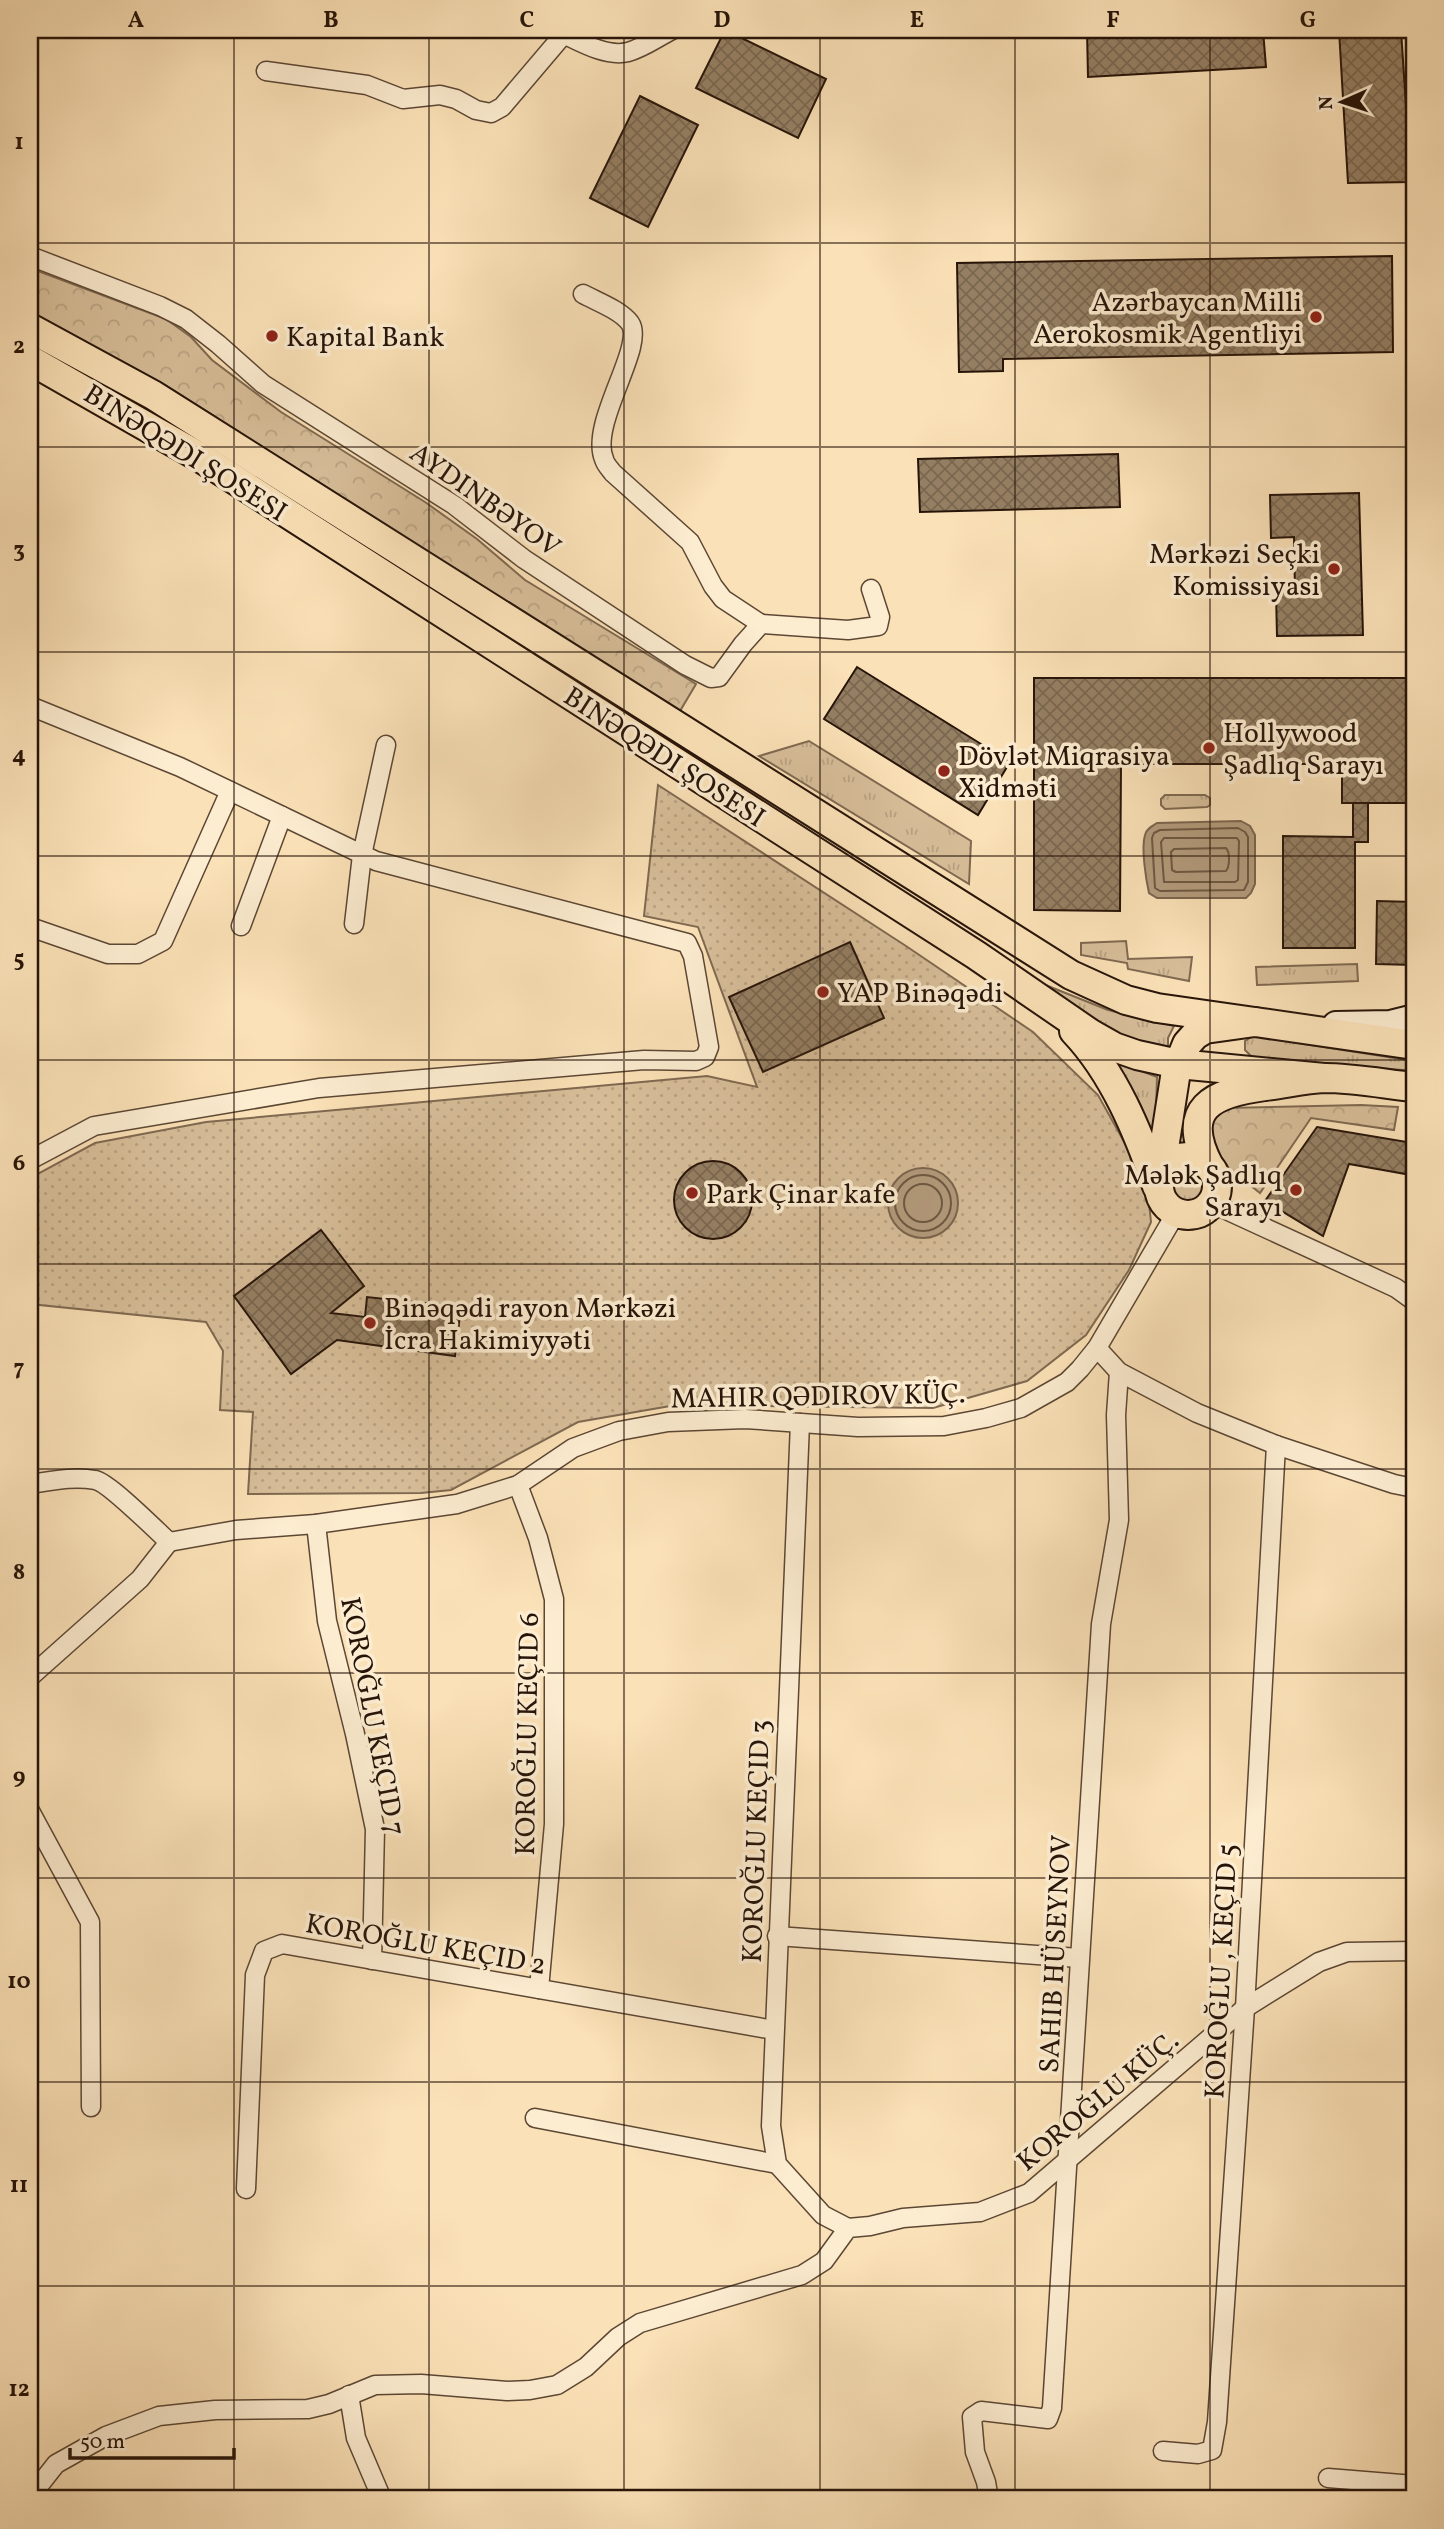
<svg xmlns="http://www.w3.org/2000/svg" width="1444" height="2529" viewBox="0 0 1444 2529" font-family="Vollkorn,serif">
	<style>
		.grass { fill: url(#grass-tufts); stroke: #7f6951; stroke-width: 2 }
		.forest { fill: url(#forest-crowns); stroke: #7f6951; stroke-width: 2 }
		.park { fill: url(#park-dots); stroke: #7f6951; stroke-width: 2 }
		.water { fill: #b39b7c; stroke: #7b654e; stroke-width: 2 }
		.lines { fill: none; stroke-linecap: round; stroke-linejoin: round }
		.shore { stroke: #6d5842; stroke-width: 2 }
		.building { fill: url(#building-cross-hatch); stroke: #271409; stroke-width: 2 }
		.minor-casing { stroke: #5c4734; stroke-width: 21 }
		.secondary-casing { stroke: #271409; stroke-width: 30 }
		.primary-casing { stroke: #271409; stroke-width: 32 }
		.minor { stroke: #fcecd0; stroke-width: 18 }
		.secondary { stroke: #fcecd0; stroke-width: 26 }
		.primary { stroke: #fbe1b7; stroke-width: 28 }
		.grid { fill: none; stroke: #271409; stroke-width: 2; stroke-opacity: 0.55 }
		.poi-dot { fill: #8f2418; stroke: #fcecd0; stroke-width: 2.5 }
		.labels { text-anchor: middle; stroke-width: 7; stroke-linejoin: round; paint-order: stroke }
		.poi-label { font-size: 28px; fill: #271409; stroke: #fcecd0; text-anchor: start }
		.street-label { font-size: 28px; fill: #271409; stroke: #fcecd0 }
		.neatline { fill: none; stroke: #271409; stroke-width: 2.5 }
		.grid-label { font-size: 23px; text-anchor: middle; font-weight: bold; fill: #271409 }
	</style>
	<defs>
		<pattern id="grass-tufts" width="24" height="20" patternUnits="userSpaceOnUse" patternTransform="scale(1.75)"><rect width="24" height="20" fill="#d7be99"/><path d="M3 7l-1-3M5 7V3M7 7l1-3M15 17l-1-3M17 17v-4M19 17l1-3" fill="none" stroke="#b9a282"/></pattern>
		<pattern id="forest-crowns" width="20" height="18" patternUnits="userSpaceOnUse" patternTransform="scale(1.75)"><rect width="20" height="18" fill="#d7be99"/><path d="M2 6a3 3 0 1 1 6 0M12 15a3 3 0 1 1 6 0" fill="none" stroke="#b9a282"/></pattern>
		<pattern id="park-dots" width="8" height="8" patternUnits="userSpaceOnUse" patternTransform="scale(1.75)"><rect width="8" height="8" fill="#d7be99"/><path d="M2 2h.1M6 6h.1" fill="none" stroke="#b9a282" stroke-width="1.8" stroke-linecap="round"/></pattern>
		<pattern id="building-cross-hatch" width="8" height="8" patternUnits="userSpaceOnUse" patternTransform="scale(1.75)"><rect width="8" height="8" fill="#957f63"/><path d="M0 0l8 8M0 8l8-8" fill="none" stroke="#7a6750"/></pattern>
	</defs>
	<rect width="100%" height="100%" fill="#fbe1b7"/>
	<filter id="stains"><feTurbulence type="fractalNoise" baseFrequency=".00286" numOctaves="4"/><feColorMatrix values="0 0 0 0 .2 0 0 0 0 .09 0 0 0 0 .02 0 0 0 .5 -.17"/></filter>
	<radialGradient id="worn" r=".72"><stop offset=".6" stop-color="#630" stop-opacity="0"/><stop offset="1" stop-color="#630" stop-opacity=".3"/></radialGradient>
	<g class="grass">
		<path d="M809,741L971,841L969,884L759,756Z"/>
		<path d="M1165,795H1205L1210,798V805L1207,807L1165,809L1161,805V799Z"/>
		<path d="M1126,941L1128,959L1192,957L1189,981L1128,969L1127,963L1081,955V943Z"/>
		<path d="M1357,964L1358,981L1257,985L1256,967Z"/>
		<path d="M1033,980L1108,1010L1174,1026L1168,1038V1052L1112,1033Z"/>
		<path d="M1253,1036L1414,1061V1071L1252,1057L1245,1050V1041Z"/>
		<path d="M1105,1057L1157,1077L1155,1141Z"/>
		<circle cx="1188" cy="1185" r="19"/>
	</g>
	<g class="forest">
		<path d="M30,268L166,319L191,337L212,360L281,412L425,502L477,539L525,580L696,684L680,711L165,385L30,316Z"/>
		<path d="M1361,1105L1398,1107L1394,1130L1311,1118L1260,1193L1212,1155L1210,1123L1226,1108Z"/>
	</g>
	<path class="park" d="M658,785L906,946L1033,1032L1098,1095L1132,1156L1148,1194L1151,1222L1129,1270L1086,1335L1027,1381L933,1408L676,1405L578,1422L451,1490L421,1493L248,1494L253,1412L220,1410L223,1351L206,1322L30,1304V1178L95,1143L206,1122L707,1076L757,1087L698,927L644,916Z"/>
	<g class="water">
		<path d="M1241,821L1250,826L1255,835V884L1251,893L1246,898H1157L1149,893C1146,880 1141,848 1145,835C1146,829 1152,826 1157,823Z"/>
		<circle cx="923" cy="1203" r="35"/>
	</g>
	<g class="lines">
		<g class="shore">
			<path d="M1238,828L1245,832L1248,837V882L1244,890L1160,891L1155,888L1152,838L1154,833L1160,830Z"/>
			<path d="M1164,838H1237L1239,841L1238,880L1235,882H1164L1161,842Z"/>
			<path d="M1226,848C1230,852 1230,866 1226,871L1176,872L1172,870L1171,852L1174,849Z"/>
			<circle cx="923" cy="1203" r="28"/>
			<circle cx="923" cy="1203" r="19"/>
		</g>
	</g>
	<g class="building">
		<path d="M725,30L826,79L798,138L696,88Z"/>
		<path d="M1087,30H1263L1266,67L1088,77Z"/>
		<path d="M1339,30H1401L1411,182L1348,183Z"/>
		<path d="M640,96L698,125L648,227L590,198Z"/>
		<path d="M1392,256L1393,352L1003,359V371L959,372L957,263Z"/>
		<path d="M1118,454L1120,507L920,512L918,459Z"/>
		<path d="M1359,493L1363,635L1277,636L1276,592L1295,591L1294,537L1271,538L1270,495Z"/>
		<path d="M857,667L1010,762L978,815L824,719Z"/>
		<path d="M1034,678H1414V803H1342V764H1121L1120,911L1034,910Z"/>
		<path d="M1353,803H1368V842H1355V948H1283V836L1353,837Z"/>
		<path d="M1377,901L1414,902V965L1376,964Z"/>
		<path d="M850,942L884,1018L763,1072L729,997Z"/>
		<path d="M1317,1127L1413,1143L1411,1175L1349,1164L1323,1236L1265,1201Z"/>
		<circle cx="713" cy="1200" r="39"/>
		<path d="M321,1230L364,1286L331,1313L365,1317L367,1297L461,1307L455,1356L337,1340L291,1374L234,1296Z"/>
	</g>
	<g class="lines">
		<g class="minor-casing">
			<g id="minor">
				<path d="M555,30C575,39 605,58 628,52C643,48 658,37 672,30"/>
				<path d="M266,71L367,85L403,99L440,95L456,99L476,110L491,113L502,107L564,34"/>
				<path d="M30,256L160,306L186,319L218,344L263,384L454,505L524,559L685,665L711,678L719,677L743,644L761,624L848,630L878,626L880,617L871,589"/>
				<path d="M583,294C598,302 620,310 630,323C646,346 589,423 604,459C605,464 610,469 613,473L690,542L713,586L723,599L761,624"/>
				<path d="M30,706L180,767L376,861L687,943L693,956L709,1047L705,1057L696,1061L644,1060L319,1088L94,1126L30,1160"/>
				<path d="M354,924L362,855L386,745"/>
				<path d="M241,926L282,816"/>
				<path d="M30,927L108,954H138L163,941L230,791"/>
				<path d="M1211,1203L1396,1288L1414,1301"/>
				<path d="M1097,1348L1119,1372L1197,1413L1276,1445L1394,1484L1414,1488"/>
				<path d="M800,1423L771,2126L777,2164L823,2215L848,2228"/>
				<path d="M30,1484C51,1481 73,1476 95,1480C108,1482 156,1530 169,1542"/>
				<path d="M518,1485L538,1538L554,1599V1824L539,1989"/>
				<path d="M316,1524L327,1621L355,1734L375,1829L372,1960"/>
				<path d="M169,1542L236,1530L316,1524L457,1504L518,1485L573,1448L619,1431L668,1422L745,1419L858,1427L944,1426L986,1418L1021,1408L1067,1382L1080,1369L1097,1348L1176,1213"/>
				<path d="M30,1677L140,1579L169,1542"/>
				<path d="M30,1811L90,1922L91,2107"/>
				<path d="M777,1936L1079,1958"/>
				<path d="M535,2118L777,2164"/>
				<path d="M246,2189L255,1975L264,1951L282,1944L774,2030"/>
				<path d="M349,2395L356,2438L382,2499"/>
				<path d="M1163,2451L1198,2454L1212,2450L1217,2422L1245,2008L1276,1445"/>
				<path d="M1328,2478L1414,2485"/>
				<path d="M30,2497L56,2464L106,2436L159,2416L215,2410L308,2409L329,2404L375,2385L421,2384L507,2391L530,2390L557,2385L586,2367L618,2337L640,2323L802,2275L824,2261L848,2228L870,2226L903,2218L980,2212L1029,2193L1245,2008L1319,1962L1347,1952L1414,1951"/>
				<path d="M989,2499L986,2482L975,2452L972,2417L981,2411L1048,2419L1052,2408L1101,1624L1119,1520L1116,1415L1119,1372"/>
			</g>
		</g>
		<g class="secondary-casing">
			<path id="secondary" d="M1336,1025L1390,1024L1414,1018"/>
		</g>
		<g class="primary-casing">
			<g id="primary">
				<path d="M30,328L153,395L1071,975L1126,1000L1157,1008L1255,1022"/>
				<path d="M30,360L198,456L976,955L1091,1034L1114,1047L1137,1055L1178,1064L1324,1078"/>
				<path d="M1074,1031C1114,1073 1138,1132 1157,1186"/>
				<circle cx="1188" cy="1186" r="29"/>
				<path d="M1209,1166C1179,1108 1212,1093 1265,1086C1284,1084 1304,1079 1324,1078C1353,1078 1385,1084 1414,1087"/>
				<path d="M1159,1180L1176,1071L1187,1044L1195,1035L1205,1029L1255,1022L1414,1045"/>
			</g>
		</g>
		<use href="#minor" class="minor"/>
		<use href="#secondary" class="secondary"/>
		<use href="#primary" class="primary"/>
	</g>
	<path class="grid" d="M234,30V2499M429,30V2499M624,30V2499M820,30V2499M1015,30V2499M1210,30V2499M30,243H1414M30,447H1414M30,652H1414M30,856H1414M30,1060H1414M30,1264H1414M30,1469H1414M30,1673H1414M30,1878H1414M30,2082H1414M30,2286H1414"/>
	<g class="poi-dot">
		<circle cx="1316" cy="317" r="7"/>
		<circle cx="272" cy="336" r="7"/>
		<circle cx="1334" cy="569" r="7"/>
		<circle cx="1209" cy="748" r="7"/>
		<circle cx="944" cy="771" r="7"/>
		<circle cx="823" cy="992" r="7"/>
		<circle cx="1296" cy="1190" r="7"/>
		<circle cx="692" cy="1193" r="7"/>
		<circle cx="370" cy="1323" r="7"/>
	</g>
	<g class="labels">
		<g class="poi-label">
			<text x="1302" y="311" text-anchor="end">Azərbaycan Milli<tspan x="1302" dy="32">Aerokosmik Agentliyi</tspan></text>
			<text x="286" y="346">Kapital Bank</text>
			<text x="1320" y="563" text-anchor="end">Mərkəzi Seçki<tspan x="1320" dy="32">Komissiyasi</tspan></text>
			<text x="1223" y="742">Hollywood<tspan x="1223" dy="32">Şadlıq Sarayı</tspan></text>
			<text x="958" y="765">Dövlət Miqrasiya<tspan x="958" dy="32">Xidməti</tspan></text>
			<text x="837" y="1002">YAP Binəqədi</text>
			<text x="1282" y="1184" text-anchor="end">Mələk Şadlıq<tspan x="1282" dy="32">Sarayı</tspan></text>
			<text x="706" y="1203">Park Çinar kafe</text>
			<text x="384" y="1317">Binəqədi rayon Mərkəzi<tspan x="384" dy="32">İcra Hakimiyyəti</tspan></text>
		</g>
		<g class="street-label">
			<text transform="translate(186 452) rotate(32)" y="10">BINƏQƏDI ŞOSESI</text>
			<text transform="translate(486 499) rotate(35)" y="10">AYDINBƏYOV</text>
			<text transform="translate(665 756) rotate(33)" y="10">BINƏQƏDI ŞOSESI</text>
			<text transform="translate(818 1395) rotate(-1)" y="10">MAHIR QƏDIROV KÜÇ.</text>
			<text transform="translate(374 1716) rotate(79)" y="10">KOROĞLU KEÇID 7</text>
			<text transform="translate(526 1734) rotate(-89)" y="10">KOROĞLU KEÇID 6</text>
			<text transform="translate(755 1841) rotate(-88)" y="10">KOROĞLU KEÇID 3</text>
			<text transform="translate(426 1943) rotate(10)" y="10">KOROĞLU KEÇID 2</text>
			<text transform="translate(1054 1954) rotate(-87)" y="10">SAHIB HÜSEYNOV</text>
			<text transform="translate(1220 1971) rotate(-87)" y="10">KOROĞLU , KEÇID 5</text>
			<text transform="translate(1097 2100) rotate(-40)" y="10">KOROĞLU KÜÇ.</text>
		</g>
	</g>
	<rect width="1444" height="2529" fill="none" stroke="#fbe1b7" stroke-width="77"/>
	<g transform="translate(1342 102) rotate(267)" stroke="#fcecd0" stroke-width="5" paint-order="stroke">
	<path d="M0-5L12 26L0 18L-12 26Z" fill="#271409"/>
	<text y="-10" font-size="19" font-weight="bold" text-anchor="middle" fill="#271409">N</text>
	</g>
	<path d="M70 2448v10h164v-10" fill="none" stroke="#271409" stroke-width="3.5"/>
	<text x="80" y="2448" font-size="21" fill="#271409" stroke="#fcecd0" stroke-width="5" paint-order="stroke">50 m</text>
	<rect x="38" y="38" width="1368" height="2452" class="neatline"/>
	<g class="grid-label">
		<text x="136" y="27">A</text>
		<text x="331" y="27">B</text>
		<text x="527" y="27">C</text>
		<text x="722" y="27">D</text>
		<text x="917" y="27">E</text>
		<text x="1113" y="27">F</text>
		<text x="1308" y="27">G</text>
		<text x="19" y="149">1</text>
		<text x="19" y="353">2</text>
		<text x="19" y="557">3</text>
		<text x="19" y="762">4</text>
		<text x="19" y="966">5</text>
		<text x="19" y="1170">6</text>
		<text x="19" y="1375">7</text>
		<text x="19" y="1579">8</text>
		<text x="19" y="1783">9</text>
		<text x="19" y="1988">10</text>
		<text x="19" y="2192">11</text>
		<text x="19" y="2396">12</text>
	</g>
	<rect width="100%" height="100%" filter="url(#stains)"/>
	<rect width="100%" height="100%" fill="url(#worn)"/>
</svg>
